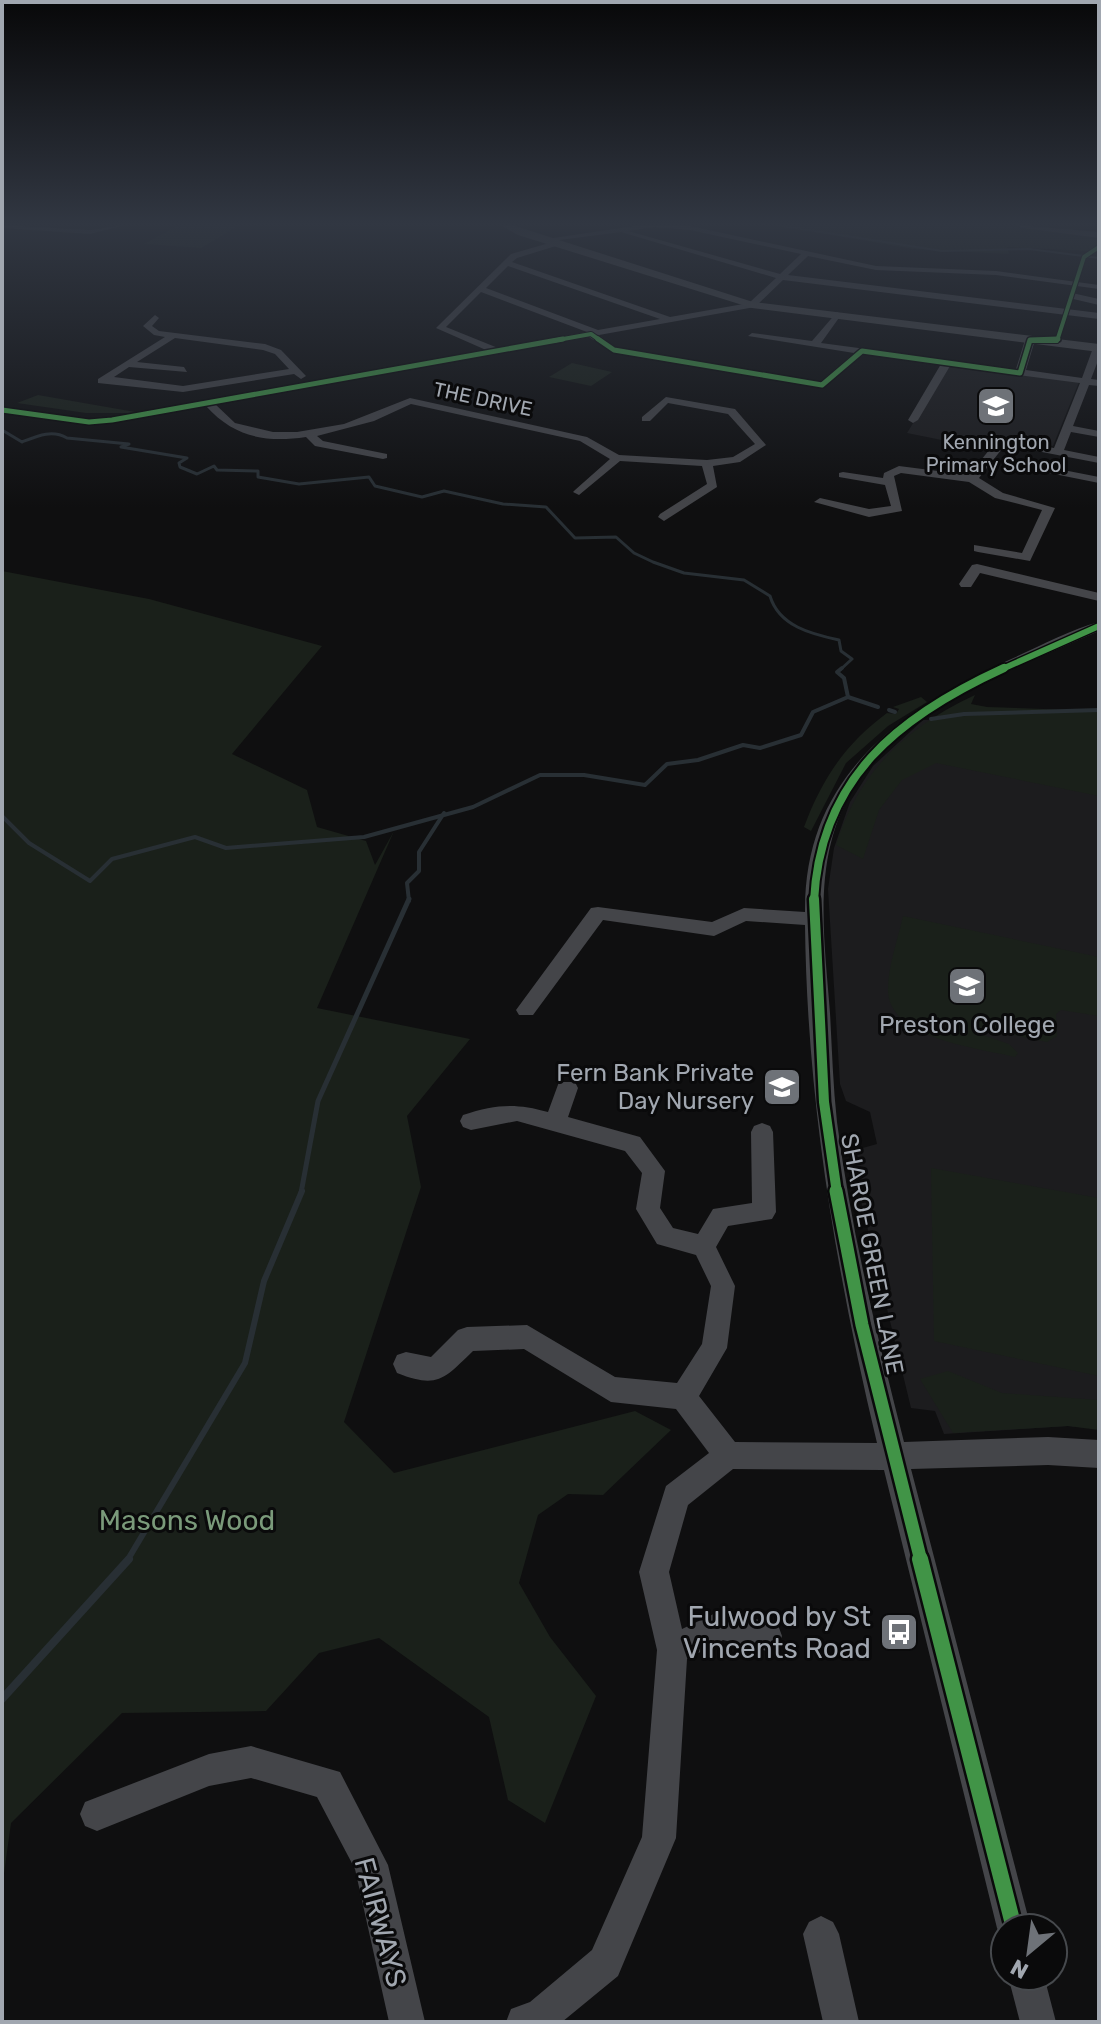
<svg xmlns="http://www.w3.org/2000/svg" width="1101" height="2024" viewBox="0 0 1101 2024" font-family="Rubik,sans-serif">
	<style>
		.built { fill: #1c1c1e }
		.green { fill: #1a201a }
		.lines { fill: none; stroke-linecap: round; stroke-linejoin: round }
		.stream-far5 { stroke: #282f34; stroke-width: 2 }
		.stream-far4 { stroke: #282f34; stroke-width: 3 }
		.stream-far3 { stroke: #282f34; stroke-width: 4 }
		.stream-far2 { stroke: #282f34; stroke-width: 5 }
		.stream-far1 { stroke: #282f34; stroke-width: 6 }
		.stream { stroke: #282f34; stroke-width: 8 }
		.minor { fill: #444549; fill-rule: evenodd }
		.major { fill: #47484a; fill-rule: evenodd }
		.highway { fill: #47484a; fill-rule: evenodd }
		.cycleway-far6-casing { stroke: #0a0a0b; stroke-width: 6 }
		.cycleway-far5-casing { stroke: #0a0a0b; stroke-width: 8 }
		.cycleway-far4-casing { stroke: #0a0a0b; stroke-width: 9 }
		.cycleway-far3-casing { stroke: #0a0a0b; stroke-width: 12 }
		.cycleway-far2-casing { stroke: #0a0a0b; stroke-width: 15 }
		.cycleway-far1-casing { stroke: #0a0a0b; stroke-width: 18 }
		.cycleway-casing { stroke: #0a0a0b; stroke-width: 21 }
		.cycleway-far6 { stroke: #419447; stroke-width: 4 }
		.cycleway-far5 { stroke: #419447; stroke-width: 5 }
		.cycleway-far4 { stroke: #419447; stroke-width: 6 }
		.cycleway-far3 { stroke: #419447; stroke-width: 8 }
		.cycleway-far2 { stroke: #419447; stroke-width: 10 }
		.cycleway-far1 { stroke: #419447; stroke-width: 13 }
		.cycleway { stroke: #419447; stroke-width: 16 }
		.labels { text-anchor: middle; stroke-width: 6; stroke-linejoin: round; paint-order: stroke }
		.far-street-label { font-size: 20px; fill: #a1a7b0; stroke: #0a0a0b }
		.far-poi-label { font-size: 20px; fill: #a1a7b0; stroke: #0a0a0b }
		.poi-label { font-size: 24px; fill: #a1a7b0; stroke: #0a0a0b }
		.street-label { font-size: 24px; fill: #a1a7b0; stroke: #0a0a0b }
		.near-park-label { font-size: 28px; fill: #7a9a7a; stroke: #0a0a0b }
		.near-poi-label { font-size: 28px; fill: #a1a7b0; stroke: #0a0a0b; text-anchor: end }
		.near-street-label { font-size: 28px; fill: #a1a7b0; stroke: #0a0a0b }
	</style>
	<rect width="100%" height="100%" fill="#0f0f10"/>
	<g class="built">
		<path d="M949,365L1079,382L1053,446L1001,436L991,450L907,433Z"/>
		<path d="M1099,714V1429L1068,1426L944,1434L935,1411L911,1408L853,1168L859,1149L877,1144L870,1112L846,1101L840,1084L828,889L834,848L850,802L873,766L923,720Z"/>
	</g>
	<g class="green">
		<path d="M179,225H240L201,248L144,244Z"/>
		<path d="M773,225H1002L1099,238V246L1090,251L1007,247L1009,254L913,249Z"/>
		<path d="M572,363L612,372L591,386L549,377Z"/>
		<path d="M38,395L141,413H86L17,403Z"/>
		<path d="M2,571L149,599L322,646L232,754L307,790L317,827L366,841L375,865L394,831L317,1008L470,1039L407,1116L421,1187L344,1422L394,1473L635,1411L671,1430L603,1495L568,1494L538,1515L519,1583L550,1637L596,1696L545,1823L508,1800L489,1717L379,1638L319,1653L266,1711L122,1713L11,1823L2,1888Z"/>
		<path d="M975,695L971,704L987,707L1099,711V796L936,763L902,780L879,810L863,859L836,845C858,772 908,726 975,695Z"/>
		<path d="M921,697L927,702L888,726L846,763L811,831L804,827C822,779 845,744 887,713L896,714L899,709L893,707Z"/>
		<path d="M903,916L1099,957V1016L1061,1010L1056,1014L1057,1036L1047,1042L980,1028V1034L1009,1044L1018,1053L1015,1057C979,1048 887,1039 888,989C888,966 898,939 903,916Z"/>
		<path d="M931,1168L1099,1198V1376L934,1341Z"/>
		<path d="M948,1371L1002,1393L1099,1400V1430L1068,1426L953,1433L920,1379Z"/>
	</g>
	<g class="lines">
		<path class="stream-far5" d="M777,225L942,251L1029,249L1099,258"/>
		<path class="stream-far4" d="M2,430L22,442C37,436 52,429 67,438L129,444L121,447L187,458L179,463L180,467L197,474L214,466L217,470L258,471V477L299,484L369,477L375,486L422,497L444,491L503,504L546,507L575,538L616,537L634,553L653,562L684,573L744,580L770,596C779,626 811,634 839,640L841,651L852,659L840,670"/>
		<g class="stream-far3">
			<path d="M842,668L837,672L844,678L848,697"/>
			<path d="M889,710L895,712"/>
			<path d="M931,719L964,714L1099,710"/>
			<path d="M2,816L29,843L90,881L112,859L195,837L226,848L364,837L473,807L540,775H584L645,785L667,764L698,760L743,745L760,748L801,735L813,712L848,697L878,707"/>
			<path d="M409,901L407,883L419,871V852L444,813"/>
		</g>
		<path class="stream-far2" d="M301,1193L318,1101L409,899"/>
		<path class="stream-far1" d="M127,1561L245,1363L264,1281L302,1191"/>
		<path class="stream" d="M2,1699L129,1559"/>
		<g class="minor">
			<path d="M2,225L90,230L125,225L90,234L2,228Z"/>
			<path d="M641,225L690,226L876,266L996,271L1099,285V289L996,275L876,270L808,256L788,275L1099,313V319L783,280L755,307L599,335L617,348L820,382L854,353L748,336L752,333L812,341L837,312L841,315L821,343L1016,369L1025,340L1030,337L1035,340L1026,370L1082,378L1093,348L1099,345V358L1091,379L1099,380V386L1089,385L1073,426L1099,431V437L1071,432L1064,450L1099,457V463L1005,445L979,478L1003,493L1055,508L1030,561L978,552L974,551V545L1022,553L1042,510L995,498L969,482L901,473L894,476L902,511L869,517L814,502L820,498L869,509L891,506L885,485L839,477V473L843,472L883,478L884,473L899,466L969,475L998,439L1054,448L1080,383L950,366L918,420L913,423L908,420L941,364L864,354L822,388L614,353L589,337L215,404L235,423L273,432H297L344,424L410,398L587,437L619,455L707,460L733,457L755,444L728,414L668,403L650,421H642V417L666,397L735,409L766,445L740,462L713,466L717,487L664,521L658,517L660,514L707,484L702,466L620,461L579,495L573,492L575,490L610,459L580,441L411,404L374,421L317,436L323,441L387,454V458L383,459L315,446L306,437C265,443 234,437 206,406L89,425L2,413V407L89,419L112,417L486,350L436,328L511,254L556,241L559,245L517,258L512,262L670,317L749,303L776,278L621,232L544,242L540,240ZM654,227L690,230L801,254L780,274L628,231ZM508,266L660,319L598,330L486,288ZM481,292L587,332L498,348L446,327Z"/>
			<path d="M1072,293L1099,299V305L1069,298Z"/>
			<path d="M155,315L159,318L152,326L159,331L265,344L281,350L306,376L301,379L294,374L183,392L98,383V379L165,337L154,335L143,326ZM175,338L263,350L275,354L289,369L183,386L114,377L129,367L187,372L184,367L137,362Z"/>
			<path d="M1048,467L1099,477V483L1044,472V468Z"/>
			<path d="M977,564L1099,593V601L980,573L971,587H961L959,584L972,565Z"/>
			<path d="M1099,622V631C1016,668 915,702 860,779C810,849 824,933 830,1013C832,1049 833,1086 837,1122C851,1230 877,1336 904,1442L1048,1437L1099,1440V1468L1048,1465L911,1469L1031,1928H1005V1942L997,1928L884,1470L733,1469L688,1505L669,1572L682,1629L722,1610L778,1625L782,1636L778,1647L767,1651L723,1640L687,1659L676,1838L618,1976L562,2022H506L511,2009L530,2002L592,1950L642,1837L657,1650L639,1572L666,1486L709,1453L676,1409L611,1402L524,1349L473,1351C444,1379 438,1389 397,1373L393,1364L397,1355L406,1352L431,1357L458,1330L467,1327L527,1325L615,1377L677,1383L702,1344L711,1286L696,1255L657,1244L636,1209L642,1173L625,1151L517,1121L471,1130L463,1127L460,1121L463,1115C496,1104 516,1103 548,1112L559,1082H575L578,1088L568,1117L640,1137L665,1171L660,1208L673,1228L698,1234L713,1209L752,1203L751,1132L754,1126L762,1123L770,1126L773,1132L776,1212L772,1219L728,1226L716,1247L735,1286L727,1348L699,1396L735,1442L877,1443C836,1271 807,1101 805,925L746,921L714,936L603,920L533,1015H519L516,1010L591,908L598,907L712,922L744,908L805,912C804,777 898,711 1009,660C1038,647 1069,630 1099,622Z"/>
			<path d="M251,1746L340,1772L388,1865L425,2022H389L355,1869L317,1797L251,1778L209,1786L97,1831L85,1826L80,1814L85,1802L209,1754Z"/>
			<path d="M821,1916L833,1922L839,1934L859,2022H823L803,1934L809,1922Z"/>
			<path d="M1008,1976H1044L1056,2022H1020Z"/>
		</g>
		<path class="major" d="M500,225H512L753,302L1099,344V352L752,308L518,235Z"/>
		<path class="highway" d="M1017,225L1099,232V238L1022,228Z"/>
		<g class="cycleway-far6-casing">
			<g id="cycleway-far6">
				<path d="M552,341L591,334L601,341"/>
				<path d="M1030,341H1056"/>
				<path d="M1057,341L1084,257L1099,247"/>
			</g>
		</g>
		<g class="cycleway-far5-casing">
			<g id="cycleway-far5">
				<path d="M598,339L614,350L822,385L862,351L1020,373L1030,340L1058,339"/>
				<path d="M2,410L89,422L112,420L563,339"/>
			</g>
		</g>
		<g class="cycleway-far4-casing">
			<path id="cycleway-far4" d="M1000,670L1099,626"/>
		</g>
		<g class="cycleway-far3-casing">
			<path id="cycleway-far3" d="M814,901C820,778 899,716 1004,668"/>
		</g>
		<g class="cycleway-far2-casing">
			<path id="cycleway-far2" d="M814,899L824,1102L837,1193"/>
		</g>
		<g class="cycleway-far1-casing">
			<path id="cycleway-far1" d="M836,1191L862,1325L921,1561"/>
		</g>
		<g class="cycleway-casing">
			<path id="cycleway" d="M920,1559L1014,1928"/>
		</g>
		<use href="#cycleway-far6" class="cycleway-far6"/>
		<use href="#cycleway-far5" class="cycleway-far5"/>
		<use href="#cycleway-far4" class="cycleway-far4"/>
		<use href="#cycleway-far3" class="cycleway-far3"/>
		<use href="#cycleway-far2" class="cycleway-far2"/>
		<use href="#cycleway-far1" class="cycleway-far1"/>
		<use href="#cycleway" class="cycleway"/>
	</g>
	<linearGradient id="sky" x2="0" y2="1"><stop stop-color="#080809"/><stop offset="0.44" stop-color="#313742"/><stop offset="1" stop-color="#313742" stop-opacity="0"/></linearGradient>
	<rect width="1101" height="508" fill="url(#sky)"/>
	<defs>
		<g id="school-square" transform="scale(2)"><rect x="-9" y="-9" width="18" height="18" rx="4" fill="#6e7278" stroke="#0a0a0b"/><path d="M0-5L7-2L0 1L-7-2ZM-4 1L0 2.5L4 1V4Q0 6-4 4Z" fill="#fff"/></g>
		<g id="university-square" transform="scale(2)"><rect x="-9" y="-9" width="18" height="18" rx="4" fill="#6e7278" stroke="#0a0a0b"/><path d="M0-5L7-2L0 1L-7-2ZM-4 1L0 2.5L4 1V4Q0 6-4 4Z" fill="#fff"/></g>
		<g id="bus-square" transform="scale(2)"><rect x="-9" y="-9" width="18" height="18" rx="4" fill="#6e7278" stroke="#0a0a0b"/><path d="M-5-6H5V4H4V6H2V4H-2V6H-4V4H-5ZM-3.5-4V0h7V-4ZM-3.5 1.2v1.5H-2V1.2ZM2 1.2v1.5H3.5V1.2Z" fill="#fff"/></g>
	</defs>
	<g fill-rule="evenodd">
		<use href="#school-square" x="996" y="406"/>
		<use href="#university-square" x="967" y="986"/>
		<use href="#school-square" x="782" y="1087"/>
		<use href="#bus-square" x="899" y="1632"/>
	</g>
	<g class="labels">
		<g class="far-street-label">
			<text transform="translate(483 399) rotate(12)" y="7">THE DRIVE</text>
		</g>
		<g class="far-poi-label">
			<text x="996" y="449">Kennington<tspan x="996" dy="23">Primary School</tspan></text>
		</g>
		<g class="poi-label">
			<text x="967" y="1033">Preston College</text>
			<text x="754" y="1081" text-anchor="end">Fern Bank Private<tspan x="754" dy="28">Day Nursery</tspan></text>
		</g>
		<g class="street-label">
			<text transform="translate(872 1254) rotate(79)" y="8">SHAROE GREEN LANE</text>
		</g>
		<g class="near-park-label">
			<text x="187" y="1530">Masons Wood</text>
		</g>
		<g class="near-poi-label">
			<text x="871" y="1626">Fulwood by St<tspan x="871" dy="32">Vincents Road</tspan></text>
		</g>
		<g class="near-street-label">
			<text transform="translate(381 1922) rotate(75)" y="10">FAIRWAYS</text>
		</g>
	</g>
	<rect width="1101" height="2024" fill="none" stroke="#a1a7b0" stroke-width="8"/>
	<g transform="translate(1029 1952) rotate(209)"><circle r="38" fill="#0a0a0b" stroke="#46494d" stroke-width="2"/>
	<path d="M0-6L14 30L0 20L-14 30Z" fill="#6e7278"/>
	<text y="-12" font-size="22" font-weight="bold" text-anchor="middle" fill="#a1a7b0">N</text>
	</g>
</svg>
